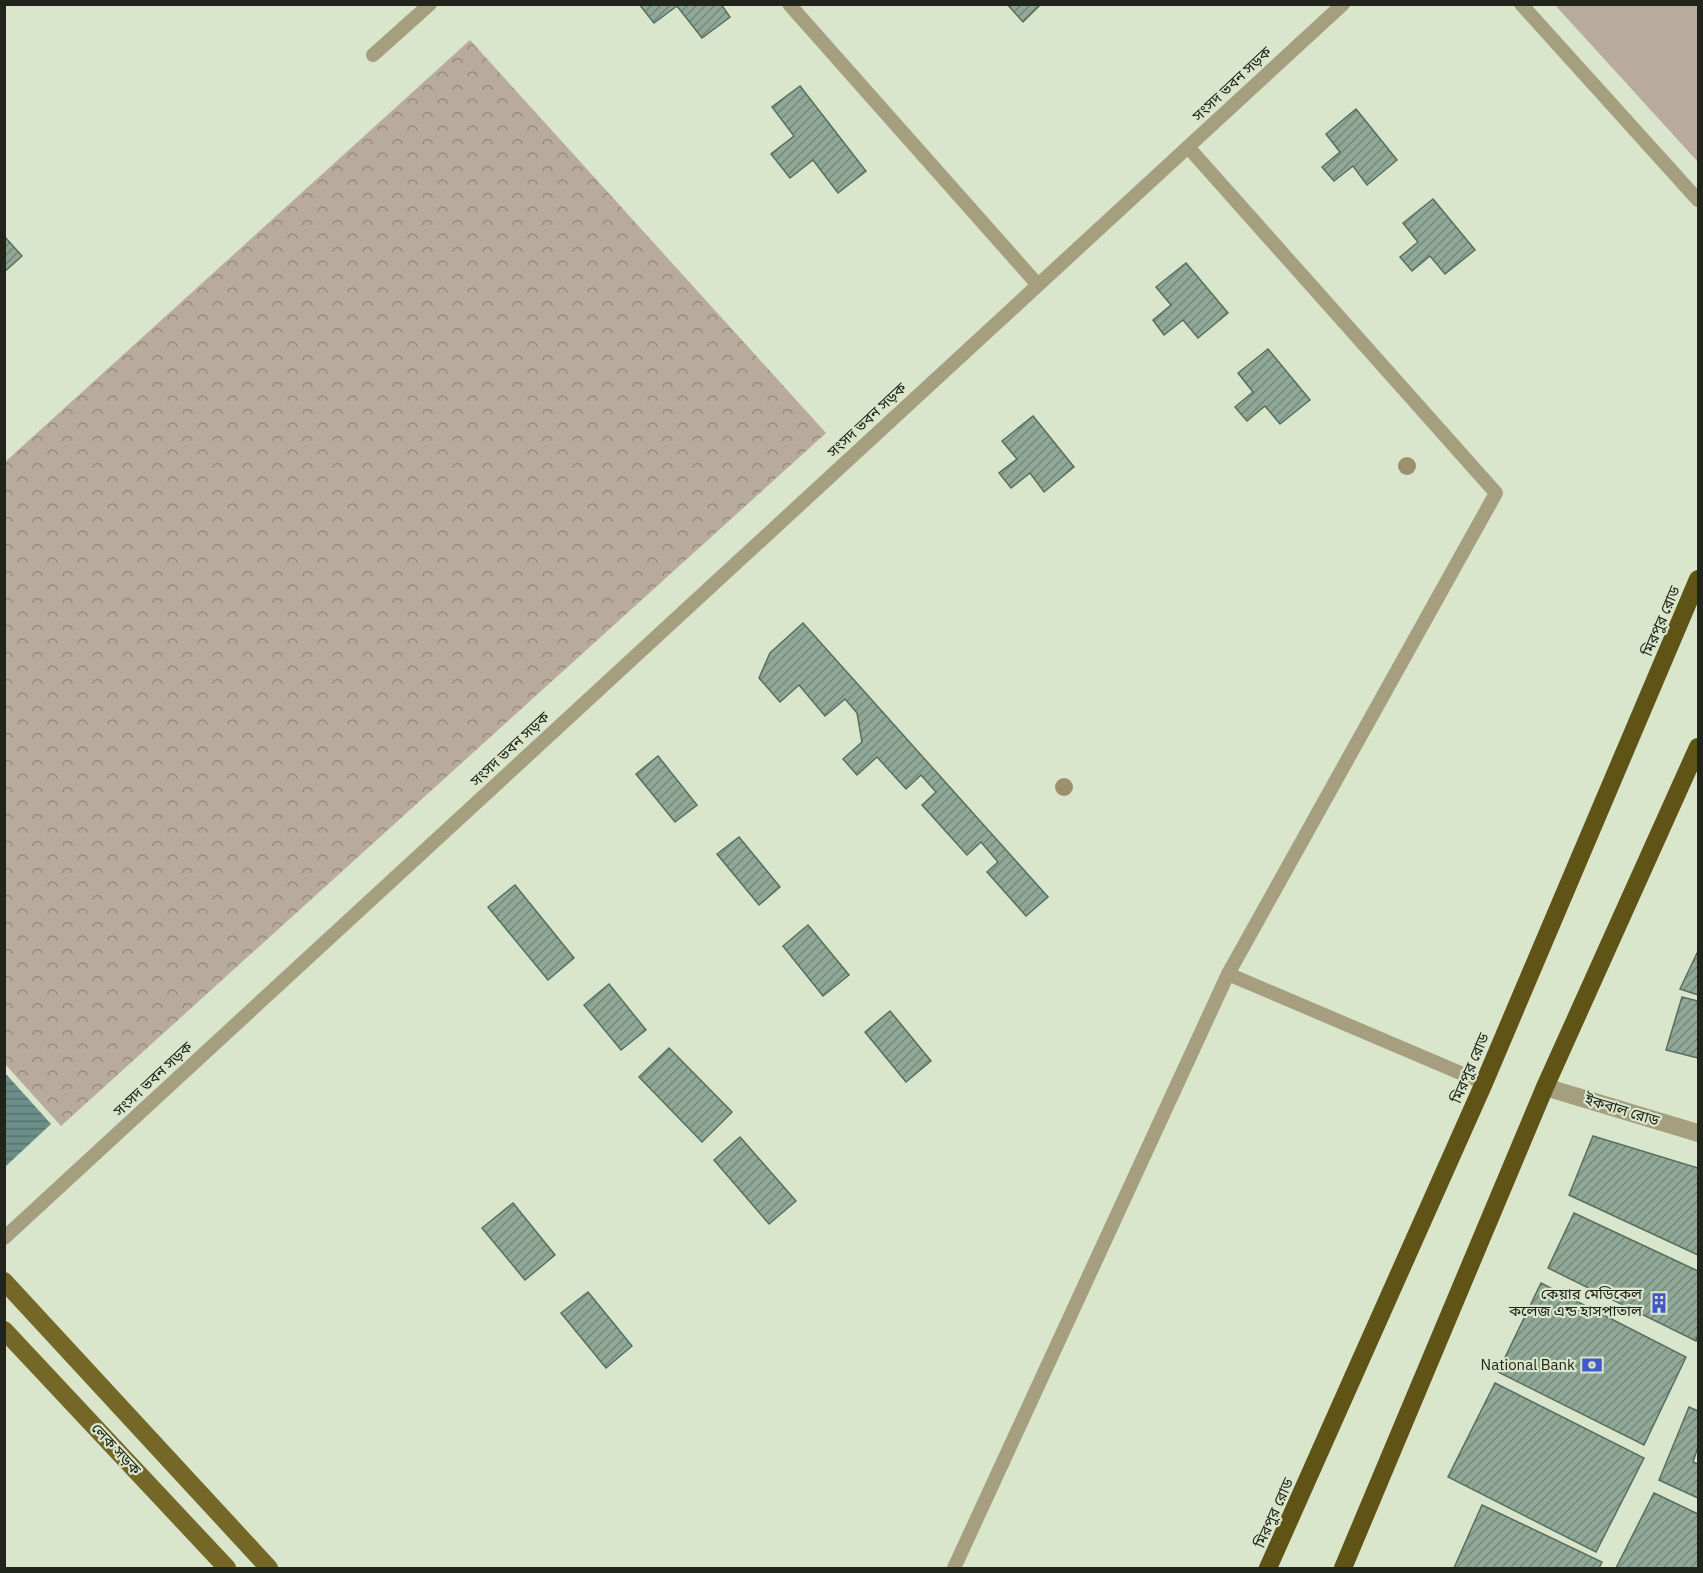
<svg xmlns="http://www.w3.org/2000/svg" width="1703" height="1573" viewBox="0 0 1703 1573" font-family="'IBM Plex Sans','Noto Sans Bengali',sans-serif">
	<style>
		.green { fill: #b9ab9c }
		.park { fill: url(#park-crowns) }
		.water { fill: url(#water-rules) }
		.building { fill: url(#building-hatch); stroke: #576f5f; stroke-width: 1.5 }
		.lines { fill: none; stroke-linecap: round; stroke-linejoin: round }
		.lane { stroke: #a59f7f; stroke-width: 14 }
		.street { stroke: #a59f7f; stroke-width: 18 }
		.primary { stroke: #746727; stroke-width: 18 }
		.highway { stroke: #5f5316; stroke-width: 18 }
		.tree { fill: #9d906f }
		.labels { text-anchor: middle; stroke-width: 4.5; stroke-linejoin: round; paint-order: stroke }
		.street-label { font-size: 15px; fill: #20241a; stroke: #dae6cb }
		.poi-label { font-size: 15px; fill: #20241a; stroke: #dae6cb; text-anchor: end }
	</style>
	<defs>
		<pattern id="park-crowns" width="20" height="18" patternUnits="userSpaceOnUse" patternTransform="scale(1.5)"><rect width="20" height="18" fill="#b9ab9c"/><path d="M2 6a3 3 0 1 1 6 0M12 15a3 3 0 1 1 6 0" fill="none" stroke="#968b7e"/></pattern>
		<pattern id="water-rules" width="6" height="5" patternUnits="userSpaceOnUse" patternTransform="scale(1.5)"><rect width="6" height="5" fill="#6b8e88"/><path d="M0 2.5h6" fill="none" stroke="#58746e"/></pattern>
		<pattern id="building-hatch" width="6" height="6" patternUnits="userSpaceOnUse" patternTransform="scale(1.5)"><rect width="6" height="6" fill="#8fa897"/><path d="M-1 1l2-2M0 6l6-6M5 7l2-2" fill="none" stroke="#74897a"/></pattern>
	</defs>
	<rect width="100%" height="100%" fill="#dae6cb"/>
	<path class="green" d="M1555,5H1698V162Z"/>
	<path class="park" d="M470,40L826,433L61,1126L5,1064V462Z"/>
	<path class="water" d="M5,1073L51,1124L5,1167Z"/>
	<g class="building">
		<path d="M639,4H721L730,17L702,38L677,6L654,23Z"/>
		<path d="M1007,4H1041L1023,22Z"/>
		<path d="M800,86L866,171L838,193L813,160L790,178L771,154L794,136L772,107Z"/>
		<path d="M1356,109L1397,160L1367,185L1353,166L1334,181L1322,167L1340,152L1326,134Z"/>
		<path d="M1433,199L1475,250L1445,274L1430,256L1412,271L1400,257L1418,242L1403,223Z"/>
		<path d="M4,236L22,256L4,272Z"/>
		<path d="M1186,263L1228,313L1198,338L1183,320L1164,335L1153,320L1171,305L1156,287Z"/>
		<path d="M1268,349L1310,400L1280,424L1265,406L1247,421L1235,407L1253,392L1238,373Z"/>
		<path d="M1033,416L1074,467L1044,492L1030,473L1011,488L999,473L1017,459L1002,441Z"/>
		<path d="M803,623L1048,897L1026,916L987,872L998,862L981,842L967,855L922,805L936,792L921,775L906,789L877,757L857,775L843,759L862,742L857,713L845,699L825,716L799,685L780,702L759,678L770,653Z"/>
		<path d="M658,756L697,805L675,822L636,774Z"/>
		<path d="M739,837L780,887L759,905L717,854Z"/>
		<path d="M515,885L574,958L548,980L488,907Z"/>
		<path d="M808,925L849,975L823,996L783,946Z"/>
		<path d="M1698,951V995L1680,989Z"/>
		<path d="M609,984L646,1030L621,1050L584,1005Z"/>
		<path d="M1682,997L1698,1001V1058L1666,1050Z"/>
		<path d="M890,1011L931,1061L906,1082L865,1032Z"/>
		<path d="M669,1048L732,1112L702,1142L639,1077Z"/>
		<path d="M1593,1136L1698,1168V1255L1569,1195Z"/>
		<path d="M740,1137L796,1201L769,1224L714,1160Z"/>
		<path d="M513,1203L555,1255L525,1280L482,1228Z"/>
		<path d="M1574,1213L1698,1271V1335L1696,1341L1548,1268Z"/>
		<path d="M1541,1283L1686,1357L1644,1445L1498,1372Z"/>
		<path d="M588,1292L632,1346L606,1368L561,1313Z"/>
		<path d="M1495,1383L1644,1458L1596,1552L1448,1477Z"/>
		<path d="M1689,1407L1698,1411V1447L1693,1462L1698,1464V1498L1659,1480Z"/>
		<path d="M1654,1493L1698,1514V1568H1616Z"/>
		<path d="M1482,1505L1602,1562L1599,1568H1454Z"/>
	</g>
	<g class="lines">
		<g class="lane">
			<path d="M789,4L1038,285"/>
			<path d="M1521,4L1698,200"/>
			<path d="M373,55L430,4"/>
			<path d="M1188,147L1496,493L1228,974L1484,1083"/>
			<path d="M4,1238L1343,4"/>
			<path d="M954,1568L1228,974"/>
		</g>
		<path class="street" d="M1545,1087L1698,1133"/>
		<g class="primary">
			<path d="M4,1281L269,1568"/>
			<path d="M4,1330L227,1568"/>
		</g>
		<g class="highway">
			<path d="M1268,1568L1484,1083L1698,579"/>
			<path d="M1343,1568L1545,1087L1698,747"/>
		</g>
	</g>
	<g class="tree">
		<circle cx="1407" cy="466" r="9"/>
		<circle cx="1064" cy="787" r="9"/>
	</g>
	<defs>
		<g id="building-bare" transform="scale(1.62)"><path d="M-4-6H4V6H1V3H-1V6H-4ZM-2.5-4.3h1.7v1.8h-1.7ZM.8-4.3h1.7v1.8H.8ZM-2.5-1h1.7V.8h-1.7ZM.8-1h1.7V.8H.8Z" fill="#4257ca" stroke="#dae6cb" stroke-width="2.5" paint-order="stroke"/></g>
		<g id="bank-bare" transform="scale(1.62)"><path d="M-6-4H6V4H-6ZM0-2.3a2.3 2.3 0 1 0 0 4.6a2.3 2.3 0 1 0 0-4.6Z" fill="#4257ca" stroke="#dae6cb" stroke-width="2.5" paint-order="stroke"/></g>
	</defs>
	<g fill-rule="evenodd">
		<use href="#building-bare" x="1659" y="1303"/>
		<use href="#bank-bare" x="1592" y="1365"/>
	</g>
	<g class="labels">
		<g class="street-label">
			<text transform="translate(1232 84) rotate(-43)" y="5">সংসদ ভবন সড়ক</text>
			<text transform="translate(867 420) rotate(-43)" y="5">সংসদ ভবন সড়ক</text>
			<text transform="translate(1661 621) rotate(-67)" y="5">মিরপুর রোড</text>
			<text transform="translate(510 749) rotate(-43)" y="5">সংসদ ভবন সড়ক</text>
			<text transform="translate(1470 1068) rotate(-67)" y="5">মিরপুর রোড</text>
			<text transform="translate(153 1079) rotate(-43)" y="5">সংসদ ভবন সড়ক</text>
			<text transform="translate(1622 1110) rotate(17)" y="5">ইকবাল রোড</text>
			<text transform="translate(116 1449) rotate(47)" y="5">লেক সড়ক</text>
			<text transform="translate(1274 1513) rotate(-66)" y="5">মিরপুর রোড</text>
		</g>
		<g class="poi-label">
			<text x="1642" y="1299">কেয়ার মেডিকেল<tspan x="1642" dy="17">কলেজ এন্ড হাসপাতাল</tspan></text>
			<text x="1575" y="1370">National Bank</text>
		</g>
	</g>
	<rect width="1703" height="1573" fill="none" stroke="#20241a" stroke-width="12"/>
</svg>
